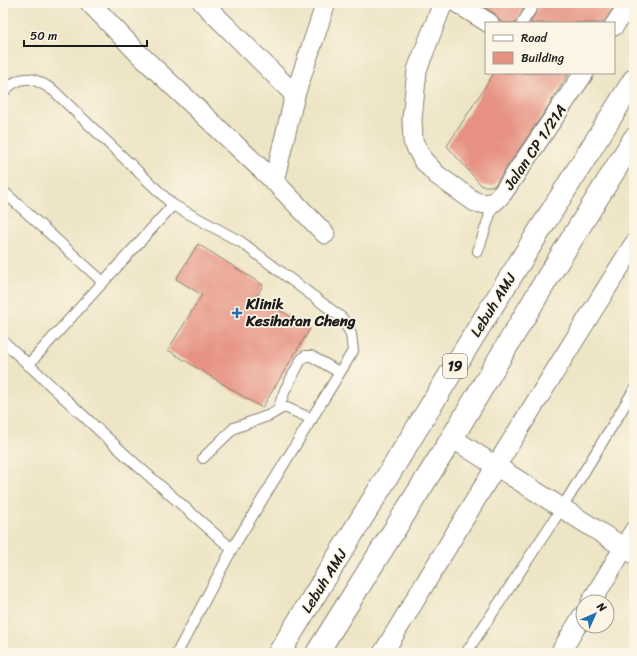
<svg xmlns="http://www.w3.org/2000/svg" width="637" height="656" viewBox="0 0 637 656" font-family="Sriracha,sans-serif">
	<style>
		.building { fill: #e69181 }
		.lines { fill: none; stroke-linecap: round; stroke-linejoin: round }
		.service-casing { stroke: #858071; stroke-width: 12 }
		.minor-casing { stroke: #858071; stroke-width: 21 }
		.trunk-casing { stroke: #858071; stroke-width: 24 }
		.service { stroke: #fff; stroke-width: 10 }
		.minor { stroke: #fff; stroke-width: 19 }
		.trunk { stroke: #fff; stroke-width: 22 }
		.poi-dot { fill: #1f6fb2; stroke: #fcf5e5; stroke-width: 1.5 }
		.labels { text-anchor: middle; stroke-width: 3.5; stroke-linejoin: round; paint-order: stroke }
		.shield { fill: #fcf5e5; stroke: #5f5d58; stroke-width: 1 }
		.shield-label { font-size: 14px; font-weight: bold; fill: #1c1c1c }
		.street-label { font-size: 15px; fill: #1c1c1c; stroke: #fcf5e5 }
		.poi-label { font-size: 15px; font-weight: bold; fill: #1c1c1c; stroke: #fcf5e5; text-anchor: start }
	</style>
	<rect width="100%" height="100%" fill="#fcf5e5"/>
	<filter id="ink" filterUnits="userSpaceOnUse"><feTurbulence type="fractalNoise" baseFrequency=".025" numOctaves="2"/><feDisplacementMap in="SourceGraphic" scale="8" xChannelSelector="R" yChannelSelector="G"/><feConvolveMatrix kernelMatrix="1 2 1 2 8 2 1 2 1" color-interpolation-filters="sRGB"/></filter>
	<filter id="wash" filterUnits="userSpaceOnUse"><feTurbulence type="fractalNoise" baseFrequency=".012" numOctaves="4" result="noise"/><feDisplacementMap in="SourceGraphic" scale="16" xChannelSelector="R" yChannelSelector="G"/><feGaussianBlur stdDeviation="0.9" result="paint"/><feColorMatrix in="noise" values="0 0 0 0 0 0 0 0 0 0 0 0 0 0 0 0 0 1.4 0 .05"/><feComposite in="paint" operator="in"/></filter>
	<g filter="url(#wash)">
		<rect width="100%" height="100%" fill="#eee5c6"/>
		<g id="blocks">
			<g class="building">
				<path d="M478,3H527L516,23H504L499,20L495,14Z"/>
				<path d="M541,3H616L604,23H530Z"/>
				<path d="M494,73H569L547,108L494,186H482L447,146Z"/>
				<path d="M198,244L263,285L257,296L310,329L262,408L168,350L202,295L176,279Z"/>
			</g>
		</g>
	</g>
	<g filter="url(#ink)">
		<use href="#blocks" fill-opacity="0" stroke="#858071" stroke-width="1"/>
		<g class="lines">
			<g class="service-casing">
				<g id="service">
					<path d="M522,23L535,3"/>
					<path d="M3,92C22,72 34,77 54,91L173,205L241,242L342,318L351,334L353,351L232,549L177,653"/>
					<path d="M3,191L103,282"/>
					<path d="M478,251L494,202"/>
					<path d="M3,341L131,460L232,549"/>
					<path d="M28,365L173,205"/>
					<path d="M278,410L285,390L301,360L305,356H311L339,372"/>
					<path d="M203,458L234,428L270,415L282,408H287L312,419"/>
					<path d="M466,653L562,508L634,390"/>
				</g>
			</g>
			<g class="minor-casing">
				<g id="minor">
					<path d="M90,3L138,53L274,181L325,234"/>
					<path d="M203,3L295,95"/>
					<path d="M443,3L417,70L412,119L413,141L423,160L437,175L475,202L485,204L494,202L502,194L584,73"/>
					<path d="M457,3L489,23"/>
					<path d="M614,26L629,3"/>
					<path d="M274,181L295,95L326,3"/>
					<path d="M452,438L634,554"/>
					<path d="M591,602L634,531"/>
					<path d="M383,653L496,466L634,244"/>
					<path d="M560,653L583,615"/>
				</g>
			</g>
			<g class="trunk-casing">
				<g id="trunk">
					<path d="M279,653L476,332L634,80"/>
					<path d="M317,653L452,438L548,277L634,139"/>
				</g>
			</g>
			<use href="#service" class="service"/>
			<use href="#minor" class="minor"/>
			<use href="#trunk" class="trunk"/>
		</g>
	</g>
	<path class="poi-dot" d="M235 307h4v4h4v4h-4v4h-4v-4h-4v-4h4z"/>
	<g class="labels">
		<rect class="shield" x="443" y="354" width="24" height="24" rx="3"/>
		<g class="shield-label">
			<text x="455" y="371">19</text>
		</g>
		<g class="street-label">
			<text transform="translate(535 147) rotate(-56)" y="5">Jalan CP 1/21A</text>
			<text transform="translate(493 305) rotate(-58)" y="5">Lebuh AMJ</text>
			<text transform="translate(324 581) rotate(-58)" y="5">Lebuh AMJ</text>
		</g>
		<g class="poi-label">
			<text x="246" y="309">Klinik<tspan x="246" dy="17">Kesihatan Cheng</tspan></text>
		</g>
	</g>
	<rect width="637" height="656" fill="none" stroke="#fcf5e5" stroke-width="16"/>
	<rect x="485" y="22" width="130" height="52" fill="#fcf5e5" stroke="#a29e95"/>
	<rect x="493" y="35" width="20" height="6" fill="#ffffff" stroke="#a29e95"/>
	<text x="521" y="42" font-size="12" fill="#1c1c1c">Road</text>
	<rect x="493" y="52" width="20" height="12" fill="#e69181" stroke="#a29e95"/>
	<text x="521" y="62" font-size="12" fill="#1c1c1c">Building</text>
	<g transform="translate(595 614) rotate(45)"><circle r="19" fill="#fcf5e5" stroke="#a29e95"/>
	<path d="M0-3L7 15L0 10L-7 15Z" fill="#1f6fb2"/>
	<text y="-6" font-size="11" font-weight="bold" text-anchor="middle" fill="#1c1c1c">N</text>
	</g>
	<path d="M24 40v6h123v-6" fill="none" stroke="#1c1c1c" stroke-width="2"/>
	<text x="30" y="40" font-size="12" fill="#1c1c1c" stroke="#fcf5e5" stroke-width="3" paint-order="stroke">50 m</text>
</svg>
